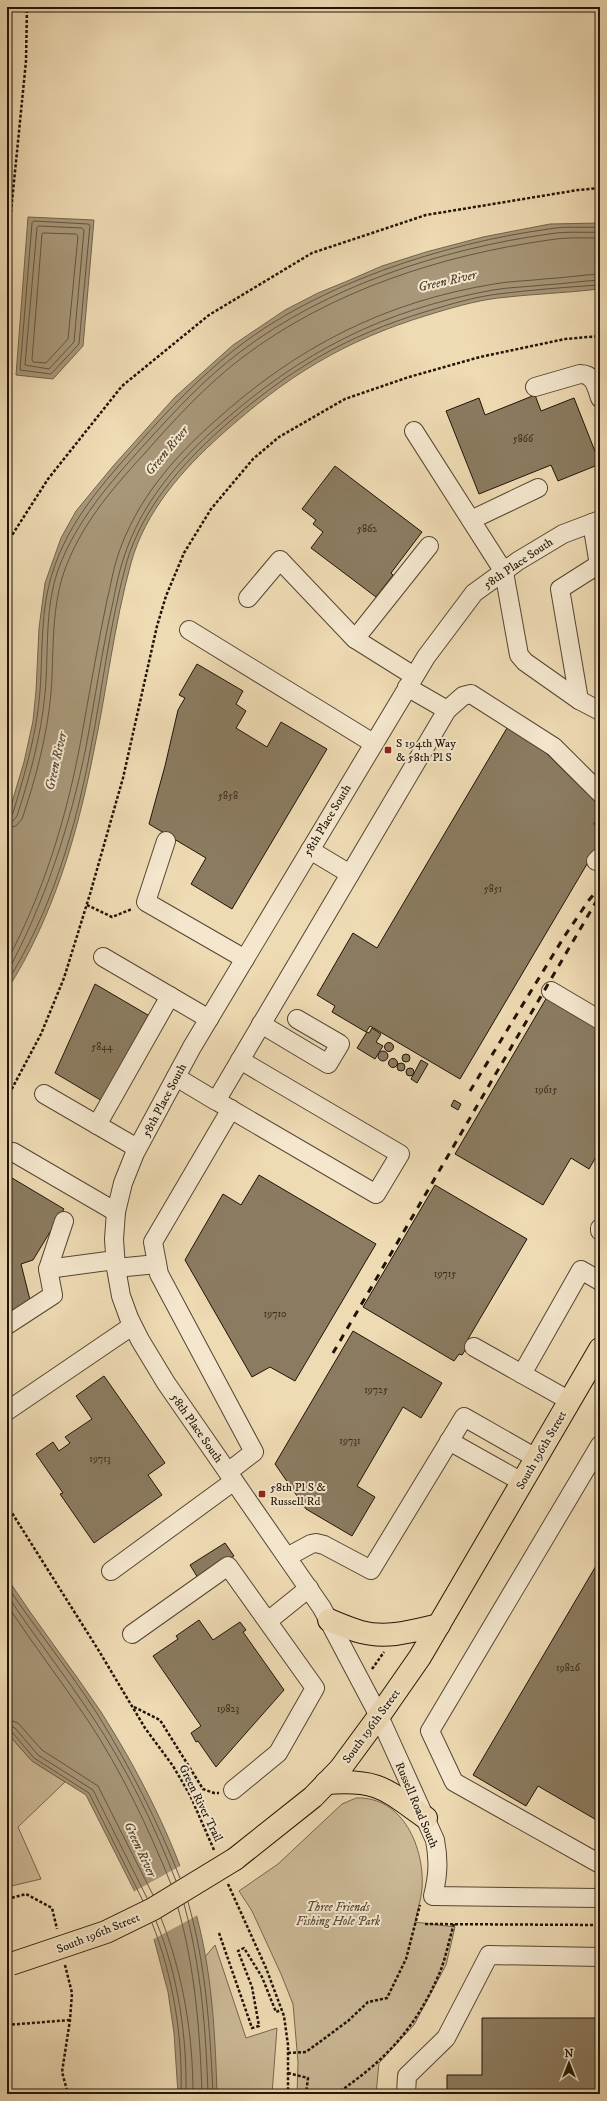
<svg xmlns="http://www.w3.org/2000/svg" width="607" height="2101" viewBox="0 0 607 2101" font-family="'IM FELL DW Pica',serif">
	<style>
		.green { fill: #cbb896; stroke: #76664e }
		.water { fill: #a89779; stroke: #72634b }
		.pier { fill: #eedab3 }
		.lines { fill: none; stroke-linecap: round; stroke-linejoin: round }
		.shore { stroke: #645640; stroke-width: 1 }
		.building { fill: #8b7b60; stroke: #201407 }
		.minor-casing { stroke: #544632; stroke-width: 20 }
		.major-casing { stroke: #201407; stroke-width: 24 }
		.path { stroke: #201407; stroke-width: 2.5; stroke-dasharray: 3 2; stroke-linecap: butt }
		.minor { stroke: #f4e7ce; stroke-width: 18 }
		.major { stroke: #eedab3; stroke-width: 22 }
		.rail { stroke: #201407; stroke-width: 3; stroke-dasharray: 7 7; stroke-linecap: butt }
		.major-bridge-casing { stroke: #201407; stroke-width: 24; stroke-linecap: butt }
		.major-bridge { stroke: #eedab3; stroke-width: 22 }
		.poi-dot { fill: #8f2418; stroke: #f4e7ce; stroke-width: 1.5 }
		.labels { text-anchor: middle; stroke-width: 4; stroke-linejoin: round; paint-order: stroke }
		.number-label { font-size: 10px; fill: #3b2e1d }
		.street-label { font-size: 12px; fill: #201407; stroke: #f4e7ce }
		.poi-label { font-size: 12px; fill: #201407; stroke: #f4e7ce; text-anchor: start }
		.park-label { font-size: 12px; font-style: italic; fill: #5c4d39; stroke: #f4e7ce }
		.water-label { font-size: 13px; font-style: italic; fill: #564835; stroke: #f4e7ce }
	</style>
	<rect width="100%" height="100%" fill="#eedab3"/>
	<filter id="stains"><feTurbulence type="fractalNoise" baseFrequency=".005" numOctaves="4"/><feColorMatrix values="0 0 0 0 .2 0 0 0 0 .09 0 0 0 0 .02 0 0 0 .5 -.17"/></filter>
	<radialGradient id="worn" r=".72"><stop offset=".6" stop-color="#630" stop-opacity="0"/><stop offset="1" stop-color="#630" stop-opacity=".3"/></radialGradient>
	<g class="green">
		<path d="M7,1733L32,1761L65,1782L18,1827L41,1879L7,1887Z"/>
		<path d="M356,1798C403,1796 425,1848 422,1889C421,1900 417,1912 415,1922L455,1927L446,1965L414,2025L379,2063L376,2094H297L298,2062L293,2004L281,1974L252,1911L239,1891L278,1864L342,1804Z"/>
		<path d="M215,1945L246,2038L277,2028L272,2094H217L211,2004L205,1957Z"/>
	</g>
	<g class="water">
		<path d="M28,217L94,220L83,346L53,379L16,375Z"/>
		<path d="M600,223V289C566,293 531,294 498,298C474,301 451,308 428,315C343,341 287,376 221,435C182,470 145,512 131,563C114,625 107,688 94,750C78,833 53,918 7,990V819L24,762L33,721L36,691L39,628L45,583L61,538L76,511L114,465L175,397L233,345L285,310L318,293L345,282L382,266L426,252L483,237L550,224Z"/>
		<path d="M7,1578C37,1624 71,1667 101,1712C136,1767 167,1827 188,1888C211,1953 215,2026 217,2094H178L174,2033L168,1992L154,1939L135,1892L86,1795L32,1761L7,1733Z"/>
	</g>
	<path class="pier" d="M182,1865L198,1915L152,1940L133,1892Z"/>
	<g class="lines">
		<g class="shore">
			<path d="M34,221L88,224L90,225L79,344L51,374L20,370L32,223Z"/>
			<path d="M39,226L82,228L84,230L74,342L49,369L25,365L37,228Z"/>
			<path d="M44,233L76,234L78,236L68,339L46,363L33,362L32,360L42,234Z"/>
			<path d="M7,817L13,813C25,773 37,733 40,691C43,651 40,610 53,571C69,521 103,483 138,444C168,410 199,378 234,350C317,284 445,243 549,229C565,226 583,228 600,227"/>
			<path d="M7,822L13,821L17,816C30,776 41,736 45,694C49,653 44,611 58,570C76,521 109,484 144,445C174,412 204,379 240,352C327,286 442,249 549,234C566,231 583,233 600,232"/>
			<path d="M7,828L16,826L22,819C36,778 47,736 51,693C54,654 51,613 63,575C79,527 111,490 144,454C175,419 206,385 243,357C330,291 442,255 549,240C566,237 583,238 600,238"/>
			<path d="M7,961C43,894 66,819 80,745C89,696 97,648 107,600C111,585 113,569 118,555C136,501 173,458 215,421C297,347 384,302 494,284C510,281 528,281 544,279C563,278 581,275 600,274"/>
			<path d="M7,973C45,902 70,826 86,747C95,699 102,650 113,602C116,587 119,571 124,557C141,504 177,462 218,426C301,352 383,310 493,290C510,287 527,287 544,285C563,284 581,281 600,280"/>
			<path d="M7,982C51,913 76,828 91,747C103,685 110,622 127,561C143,508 181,465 221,429C287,371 344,336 428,311C451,304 474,297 498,294C531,290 566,287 600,285"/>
			<path d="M7,1586C36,1629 70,1671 98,1715C130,1767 158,1822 180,1878"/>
			<path d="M7,1595C34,1636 65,1675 92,1716C126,1767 154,1824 176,1881"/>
			<path d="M7,1605C33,1644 61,1681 87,1719C121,1770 148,1827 171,1884"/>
			<path d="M7,1719L18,1723L42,1750L98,1786L153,1895"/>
			<path d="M7,1725L15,1728L38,1755L93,1790L147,1898"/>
			<path d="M7,1730L12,1732L34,1758L89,1793L143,1901"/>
			<path d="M188,1902C206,1965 210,2029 213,2094"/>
			<path d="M184,1904C201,1966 206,2030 208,2094"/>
			<path d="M178,1908C195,1968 200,2031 202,2094"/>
			<path d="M161,1918C183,1974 193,2034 193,2094"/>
			<path d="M156,1921C178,1975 187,2035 186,2094"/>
			<path d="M152,1923C173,1976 183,2037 181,2094"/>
		</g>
	</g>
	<g class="building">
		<path d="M535,395L541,411L574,398L600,464L558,481L551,465L479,494L446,411L479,398L485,415Z"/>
		<path d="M335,466L422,532L391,573L393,575L376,597L311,548L323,532L313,524L316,520L302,509Z"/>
		<path d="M197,664L243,691L236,704L246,711L236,728L267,747L281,722L327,749L232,909L191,884L206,858L149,824L165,766L178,710L185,698L179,695Z"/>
		<path d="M507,728L540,747L600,806V814L594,824L600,828V842L460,1079L370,1026L366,1032L332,1012L335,1006L317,995L353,933L377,948Z"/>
		<path d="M95,984L153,1018L104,1102L55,1073Z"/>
		<path d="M547,997L600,1028V1150L589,1169L571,1158L543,1205L455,1154Z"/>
		<path d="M372,1028L381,1034L376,1042L383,1046L375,1059L357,1048L367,1032L369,1033Z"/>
		<circle cx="389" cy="1047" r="4.5"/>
		<circle cx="383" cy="1056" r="5"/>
		<circle cx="406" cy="1058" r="4"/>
		<circle cx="393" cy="1063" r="4.5"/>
		<path d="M421,1060L428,1064L417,1083L411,1079Z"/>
		<circle cx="401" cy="1067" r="4"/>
		<circle cx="410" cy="1072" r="4"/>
		<path d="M454,1100L461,1104L458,1110L451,1106Z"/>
		<path d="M7,1175L64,1209L33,1260L21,1264L30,1300L7,1316Z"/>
		<path d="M259,1175L376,1244L295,1381L270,1367L252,1377L185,1260L223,1194L241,1205Z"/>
		<path d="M435,1185L527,1239L468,1339L471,1341L462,1355L459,1354L454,1361L363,1307Z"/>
		<path d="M353,1331L442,1383L421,1418L403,1407L357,1486L375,1497L352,1536L306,1509L275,1464Z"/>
		<path d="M104,1376L165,1463L148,1475L162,1495L94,1543L60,1494L63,1493L36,1454L53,1442L59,1451L70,1443L65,1437L92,1419L76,1396Z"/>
		<path d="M225,1543L234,1556L198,1578L190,1565Z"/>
		<path d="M600,1559V1822L538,1786L526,1806L473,1775Z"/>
		<path d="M199,1620L213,1640L240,1622L246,1630L243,1632L284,1690L216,1767L198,1741L196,1742L191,1733L201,1726L153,1656L178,1639L176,1636Z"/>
		<path d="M482,2018H600V2094H447V2075H482Z"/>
	</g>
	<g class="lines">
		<g class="minor-casing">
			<g id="minor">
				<path d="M535,387L580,374C594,374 596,386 600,398"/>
				<path d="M414,431L504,572L519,655L525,662L579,700L600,711"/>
				<path d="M471,520L538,488"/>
				<path d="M600,520L563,534L518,561L474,593L426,657L192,1047L135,1153L123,1183L116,1212L114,1239L116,1268L121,1296L129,1318L140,1340L166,1383L322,1608L379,1716L435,1840C439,1861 438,1876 433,1896L600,1898"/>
				<path d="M592,523L600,571"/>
				<path d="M248,598L280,560L355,639L414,676"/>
				<path d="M189,630L373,743"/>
				<path d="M355,639L429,546"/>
				<path d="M579,700L560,589L593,568L600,566"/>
				<path d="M447,710L463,696L471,694L554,747L600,793"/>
				<path d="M166,841L146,902L245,959"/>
				<path d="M310,850L350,874"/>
				<path d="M596,861L600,857"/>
				<path d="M103,957L209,1019"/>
				<path d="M551,991L600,1020"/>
				<path d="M261,1024L328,1064L340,1044L297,1019"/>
				<path d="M176,1077L216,1101L447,710L407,687"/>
				<path d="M44,1094L137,1148"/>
				<path d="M220,1103L376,1194L400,1154L240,1060"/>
				<path d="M97,1125L170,996"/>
				<path d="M13,1152L116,1212"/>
				<path d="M600,1228V1231"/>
				<path d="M116,1268L157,1264"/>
				<path d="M48,1269L115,1260"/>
				<path d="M7,1325L53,1295L48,1269L64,1221"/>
				<path d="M474,1347L570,1401"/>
				<path d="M522,1374L581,1270L600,1281"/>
				<path d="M7,1411L132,1326"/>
				<path d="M449,1441L522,1482"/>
				<path d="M600,1445L430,1731L454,1782L600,1864"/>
				<path d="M228,1472L254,1452L159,1274L153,1242L231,1109"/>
				<path d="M287,1557L311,1544L316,1543L324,1545L371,1570L464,1417L536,1458"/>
				<path d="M111,1571L234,1481"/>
				<path d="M268,1621L309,1588"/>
				<path d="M132,1634L228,1566L315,1688L278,1753L233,1790"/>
				<path d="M406,2094L407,2076L446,2038L489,1955L600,1957"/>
			</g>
		</g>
		<g class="major-casing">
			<g id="major">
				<path d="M329,1620C339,1624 350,1629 361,1632C387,1639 413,1631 439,1625"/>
				<path d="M326,1783C379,1779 385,1789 426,1818"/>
				<path d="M235,1859L313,1797L340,1769L379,1716L420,1657L600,1349"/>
			</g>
		</g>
		<g class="path">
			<path d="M7,252L26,61L27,7"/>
			<path d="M7,543L48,479L122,386L209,315L312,253L426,215L578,190L600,188"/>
			<path d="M87,905L112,917L132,909"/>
			<path d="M7,1098L41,1034L64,978L90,894L123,778L157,626L166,596L184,553L211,509L253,459L279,437L345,399L409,377L480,357L565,339L600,336"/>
			<path d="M7,1505L99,1651L145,1728L173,1766L190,1795L214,1850"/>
			<path d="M372,1669L384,1652"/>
			<path d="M134,1707L160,1720L203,1789L214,1793H219"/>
			<path d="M228,1884L266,1968L284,2016L288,2045V2094"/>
			<path d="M7,1899L26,1894L52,1908L57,1929"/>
			<path d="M425,1924L600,1925"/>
			<path d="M219,1933L252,2028L259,2026L252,1987L238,1951L244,1948L262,1977L276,2012L281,2010"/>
			<path d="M65,1965L72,1993L70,2020L62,2072L68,2094"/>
			<path d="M7,2025L70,2020"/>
			<path d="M288,2053L306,2052L348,2021L368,2002L387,1998L406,1959L420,1905"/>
			<path d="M288,2073L308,2078L306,2094"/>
			<path d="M336,2094C386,2060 416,2028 440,1972C446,1957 449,1940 454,1924"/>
		</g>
		<use href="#minor" class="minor"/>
		<use href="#major" class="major"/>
		<g class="rail">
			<path d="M470,1091L564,937L589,900L600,887"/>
			<path d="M333,1353L600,895"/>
		</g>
		<g class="major-bridge-casing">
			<path id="major-bridge" d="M11,1964L106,1932L153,1909L235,1859"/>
		</g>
		<use href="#major-bridge" class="major-bridge"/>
	</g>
	<g class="poi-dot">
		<rect x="384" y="746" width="8" height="8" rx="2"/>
		<rect x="258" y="1490" width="8" height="8" rx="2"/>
	</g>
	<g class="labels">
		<g class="number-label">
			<text x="523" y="442">5866</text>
			<text x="367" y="532">5862</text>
			<text x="228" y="799">5858</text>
			<text x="493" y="892">5851</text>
			<text x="102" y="1050">5844</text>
			<text x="546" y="1093">19615</text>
			<text x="445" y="1277">19715</text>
			<text x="275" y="1317">19710</text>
			<text x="376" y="1393">19725</text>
			<text x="350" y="1444">19731</text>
			<text x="100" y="1462">19713</text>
			<text x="568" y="1671">19826</text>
			<text x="228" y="1712">19823</text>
		</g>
		<g class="street-label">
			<text transform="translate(518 563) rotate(-34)" y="4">58th Place South</text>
			<text transform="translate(327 820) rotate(-59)" y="4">58th Place South</text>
			<text transform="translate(164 1100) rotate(-62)" y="4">58th Place South</text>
			<text transform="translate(197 1428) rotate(55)" y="4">58th Place South</text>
			<text transform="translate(541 1450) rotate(-60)" y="4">South 196th Street</text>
			<text transform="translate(371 1726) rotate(-54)" y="4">South 196th Street</text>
			<text transform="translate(201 1803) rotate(64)" y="4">Green River Trail</text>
			<text transform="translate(417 1805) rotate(67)" y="4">Russell Road South</text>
			<text transform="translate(98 1933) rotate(-22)" y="4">South 196th Street</text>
		</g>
		<g class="poi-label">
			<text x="396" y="747">S 194th Way<tspan x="396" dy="14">&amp; 58th Pl S</tspan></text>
			<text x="270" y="1491">58th Pl S &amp;<tspan x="270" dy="14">Russell Rd</tspan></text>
		</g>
		<g class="park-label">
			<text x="338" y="1911">Three Friends<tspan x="338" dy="14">Fishing Hole Park</tspan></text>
		</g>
		<g class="water-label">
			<text transform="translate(447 280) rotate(-13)" y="5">Green River</text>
			<text transform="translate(166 450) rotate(-50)" y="5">Green River</text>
			<text transform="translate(55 761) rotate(-77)" y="5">Green River</text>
			<text transform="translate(141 1849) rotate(65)" y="5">Green River</text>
		</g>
	</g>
	<rect width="607" height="2101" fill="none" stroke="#eedab3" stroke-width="24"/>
	<rect x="8" y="8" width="591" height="2085" fill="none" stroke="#201407" stroke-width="2"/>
	<rect x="12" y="12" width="583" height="2077" fill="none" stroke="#201407"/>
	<g transform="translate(569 2063)" stroke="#f4e7ce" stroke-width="3" paint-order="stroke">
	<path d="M0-3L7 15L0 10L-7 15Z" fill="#201407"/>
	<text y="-6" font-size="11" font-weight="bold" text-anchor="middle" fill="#201407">N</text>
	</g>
	<rect width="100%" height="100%" filter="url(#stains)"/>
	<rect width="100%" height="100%" fill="url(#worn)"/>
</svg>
